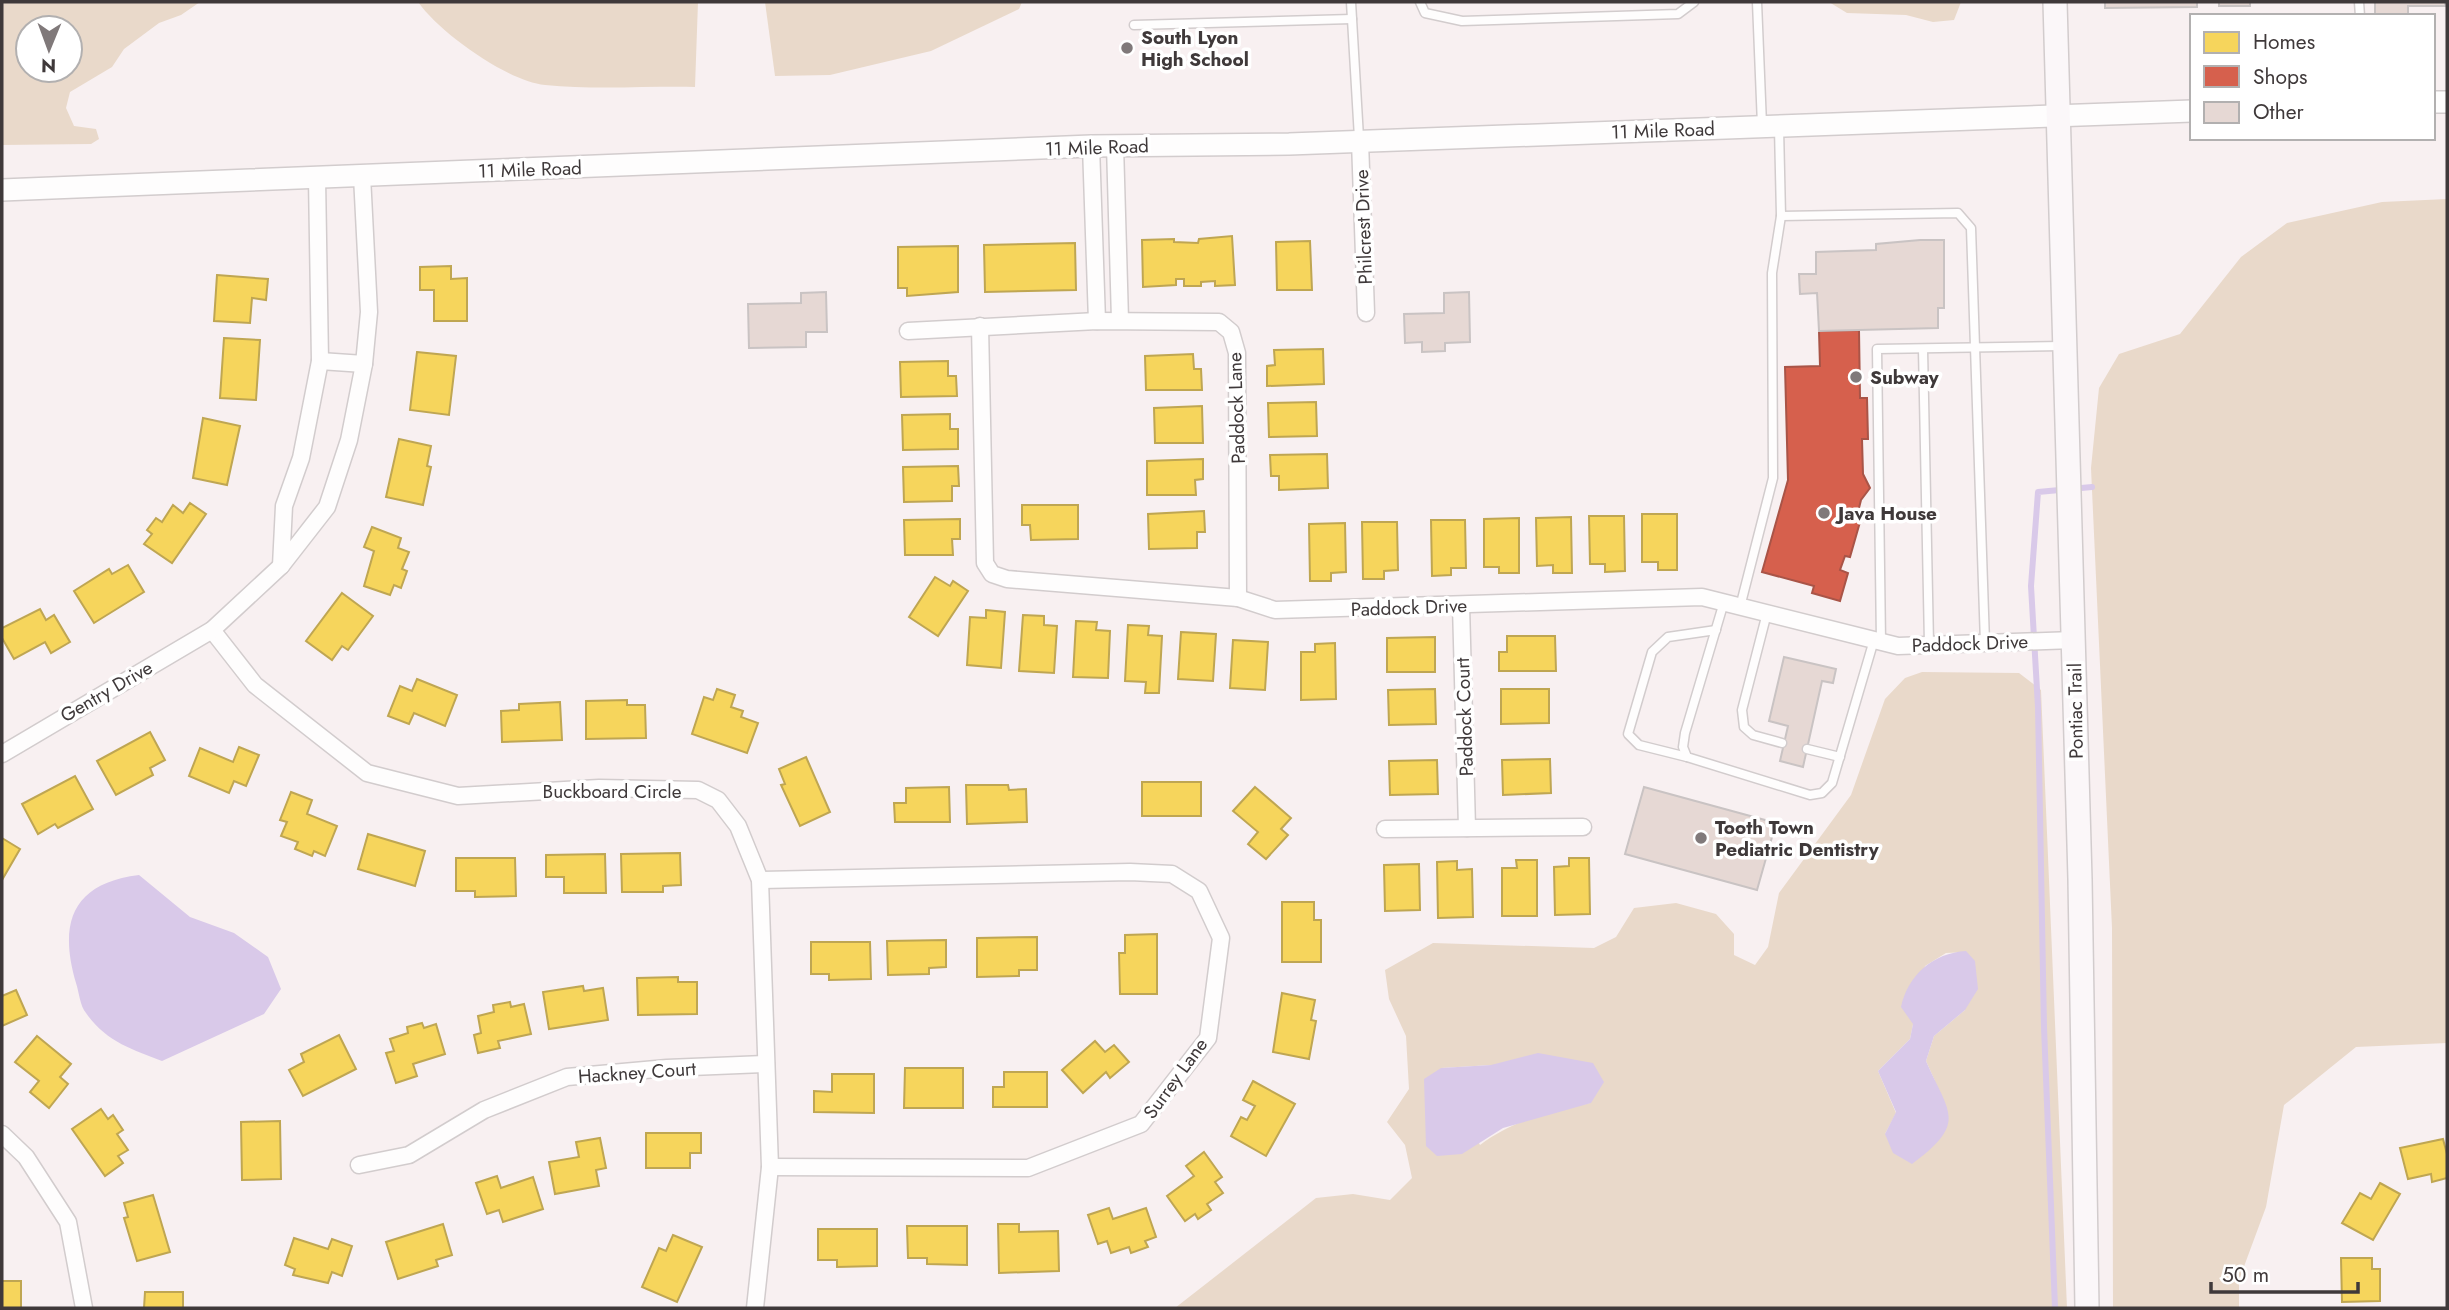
<svg xmlns="http://www.w3.org/2000/svg" width="2449" height="1310" viewBox="0 0 2449 1310" font-family="Jost,sans-serif">
	<style>
		.green { fill: #e9d9ca; fill-rule: evenodd }
		.water { fill: #d9c9e9 }
		.homes { fill: #f6d55c; stroke: #bfa652; stroke-width: 2 }
		.shops { fill: #d6604d; stroke: #a95447; stroke-width: 2 }
		.lines { fill: none; stroke-linecap: round; stroke-linejoin: round }
		.stream { stroke: #d9c9e9; stroke-width: 6 }
		.building { fill: #e6d8d4; stroke: #c9c3c3; stroke-width: 2 }
		.service-casing { stroke: #d2cccd; stroke-width: 11 }
		.minor-casing { stroke: #d2cccd; stroke-width: 19 }
		.tertiary-casing { stroke: #d2cccd; stroke-width: 24 }
		.secondary-casing { stroke: #d2cccd; stroke-width: 26 }
		.service { stroke: #fefdfd; stroke-width: 8 }
		.minor { stroke: #fefdfd; stroke-width: 16 }
		.tertiary { stroke: #fefdfd; stroke-width: 21 }
		.secondary { stroke: #fbf7f9; stroke-width: 23 }
		.poi-dot { fill: #80797a; stroke: #fff; stroke-width: 2.5 }
		.labels { text-anchor: middle; stroke-width: 7; stroke-linejoin: round; paint-order: stroke }
		.poi-label { font-size: 19px; font-weight: bold; fill: #3f393a; stroke: #fff; text-anchor: start }
		.street-label { font-size: 19px; fill: #3f393a; stroke: #fff }
	</style>
	<rect width="100%" height="100%" fill="#f8f0f1"/>
	<g class="green">
		<path d="M2,2H200L181,15L159,23L124,49L112,67L70,92L66,108L74,126L96,129L99,139L91,144L2,145ZM28,28H70V70H28Z"/>
		<path d="M418,2H698L695,87C646,86 594,90 545,85C507,81 440,33 418,2Z"/>
		<path d="M765,2H1022L1019,9L931,51L830,75L775,76Z"/>
		<path d="M1829,2H1961L1954,20L1933,22L1906,15L1847,13Z"/>
		<path d="M2447,199V1043L2356,1047L2284,1105L2266,1207L2239,1280V1308H2113L2112,928L2091,468L2099,388L2119,354L2180,334L2241,257L2287,223L2382,202Z"/>
		<path d="M1922,672L2019,673L2041,690L2067,1308H1175L1316,1198L1353,1194L1390,1200L1412,1178L1405,1145L1387,1122L1409,1089L1406,1036L1389,999L1385,970L1433,943L1594,948L1616,937L1634,908L1676,903L1716,914L1734,934V955L1755,965L1768,947L1779,893L1851,795L1885,699L1905,678ZM1966,952L1965,1010L1934,1036L1926,1061L1935,1081L1885,1134L1896,1113L1878,1071L1910,1039L1925,966L1946,953ZM1491,1065L1590,1103C1550,1112 1513,1120 1480,1145L1441,1068Z"/>
	</g>
	<g class="water">
		<path d="M139,875L190,917L234,933L268,957L281,989L264,1014L162,1061C133,1050 105,1041 86,1013C80,1006 79,992 76,983C58,922 73,883 139,875Z"/>
		<path d="M1966,951L1975,961L1978,989L1965,1010L1934,1036L1926,1061C1949,1114 1968,1122 1912,1164L1893,1153L1885,1134L1896,1112L1878,1071L1910,1039L1913,1024L1901,1007C1908,975 1933,953 1966,951Z"/>
		<path d="M1538,1053L1593,1063L1604,1082L1591,1103L1503,1128L1462,1154L1437,1156L1426,1146L1424,1079L1441,1068L1491,1065Z"/>
	</g>
	<g class="homes">
		<path d="M1232,236L1235,285L1215,286V281L1201,282V286H1184V279H1176V285L1143,287L1142,240L1174,239V242L1198,243L1199,239Z"/>
		<path d="M1310,241L1312,290H1277L1276,242Z"/>
		<path d="M1075,243L1076,290L985,292L984,245Z"/>
		<path d="M958,246V292L907,296V288H898V247Z"/>
		<path d="M451,266V279L467,278V321H434V290H420V267Z"/>
		<path d="M217,275L268,279L266,300L252,298L250,323L214,321Z"/>
		<path d="M224,338L260,340L256,400L220,398Z"/>
		<path d="M1323,349L1324,384L1267,386V366L1275,365L1274,350Z"/>
		<path d="M417,352L456,356L449,415L410,410Z"/>
		<path d="M1193,354L1194,369H1201L1202,390H1146L1145,356Z"/>
		<path d="M948,361V376H956L957,396L901,397L900,362Z"/>
		<path d="M1316,402L1317,436L1269,437L1268,403Z"/>
		<path d="M1202,406L1203,443H1155L1154,408Z"/>
		<path d="M950,414V429H958V449L903,450L902,415Z"/>
		<path d="M203,418L240,426L227,485L193,478Z"/>
		<path d="M399,439L431,446L427,466L431,467L423,505L386,497Z"/>
		<path d="M1327,454L1328,488L1279,490V476H1271L1270,455Z"/>
		<path d="M1203,459V479L1195,480L1196,495H1147V461Z"/>
		<path d="M958,466L959,486H952V501L904,502L903,467Z"/>
		<path d="M190,503L206,514L172,563L144,544L152,534L147,530L156,518L162,522L173,505L183,513Z"/>
		<path d="M1022,505H1078V539L1031,540L1030,525H1022Z"/>
		<path d="M1204,511L1205,532H1197V548L1149,549L1148,514Z"/>
		<path d="M1642,514H1677V570H1658V562H1642Z"/>
		<path d="M1589,516H1624L1625,571L1605,572V564H1590Z"/>
		<path d="M1571,517L1572,573H1553V565L1537,566L1536,518Z"/>
		<path d="M1519,518V573H1499V567H1484V519Z"/>
		<path d="M960,519V539H952L953,555H905L904,520Z"/>
		<path d="M1431,520H1465L1466,568H1451V575L1432,576Z"/>
		<path d="M1362,522H1397L1398,570L1384,571V579H1363Z"/>
		<path d="M1345,523L1346,572L1331,573V581H1310L1309,524Z"/>
		<path d="M372,527L401,538L398,548L409,552L402,569L407,571L401,588L394,585L390,595L364,586L374,551L364,547Z"/>
		<path d="M128,565L144,592L94,623L74,591L109,569L112,574Z"/>
		<path d="M935,577L950,586L953,581L968,591L938,636L909,617Z"/>
		<path d="M342,593L373,616L348,650L342,646L332,660L306,641Z"/>
		<path d="M40,609L46,620L54,615L70,642L51,653L45,642L14,659L2,638V628Z"/>
		<path d="M986,610L1005,612L1001,668L967,665L970,617L986,618Z"/>
		<path d="M1023,615L1044,616V625L1057,626L1054,673L1019,671Z"/>
		<path d="M1076,621L1097,622L1096,630L1110,631L1108,678L1073,677Z"/>
		<path d="M1128,625L1149,626L1148,635L1162,636L1159,693H1145L1146,682L1125,681Z"/>
		<path d="M1181,632L1216,634L1213,681L1178,679Z"/>
		<path d="M1507,636H1555L1556,671H1499V652H1507Z"/>
		<path d="M1435,637V672H1387V638Z"/>
		<path d="M1233,640L1268,642L1265,690L1230,688Z"/>
		<path d="M1335,643L1336,699L1301,700V652H1315V644Z"/>
		<path d="M417,679L457,695L445,726L414,713L409,724L388,716L400,686L412,691Z"/>
		<path d="M717,689L735,695L731,707L743,711L741,717L758,723L747,753L692,734L704,697L713,700Z"/>
		<path d="M1435,689L1436,724L1389,725L1388,690Z"/>
		<path d="M1501,689H1549V723L1501,724Z"/>
		<path d="M627,700V705H645L646,738L586,739V701Z"/>
		<path d="M560,702L562,740L502,742L501,711L519,710V704Z"/>
		<path d="M150,732L165,760L150,768L153,775L116,795L97,761Z"/>
		<path d="M239,747L259,755L246,786L234,781L229,793L189,776L200,748L233,762Z"/>
		<path d="M806,757L830,812L800,826L781,785L785,784L779,769Z"/>
		<path d="M1550,759L1551,793L1503,795L1502,760Z"/>
		<path d="M1437,760L1438,794L1390,795L1389,761Z"/>
		<path d="M75,776L93,809L58,828L55,824L38,834L22,804Z"/>
		<rect x="1142" y="782" width="59" height="34"/>
		<path d="M966,785H1008L1009,790L1026,789L1027,822L967,824Z"/>
		<path d="M949,787L950,822H895L894,803H906V788Z"/>
		<path d="M1255,787L1291,818L1281,829L1288,835L1266,859L1248,844L1258,832L1233,811Z"/>
		<path d="M291,792L312,800L307,814L337,826L325,856L314,851L312,856L295,849L298,842L281,836L287,822L280,820Z"/>
		<path d="M368,834L425,851L415,886L358,869Z"/>
		<path d="M2,838L20,849L2,880Z"/>
		<path d="M680,853L681,885L663,886V892H622L621,854Z"/>
		<path d="M605,854L606,893H564V877H546V855Z"/>
		<path d="M456,858H515L516,896L475,897V891H456Z"/>
		<path d="M1569,858H1589L1590,914L1555,915L1554,867L1569,866Z"/>
		<path d="M1516,860H1537V916H1502V868H1517Z"/>
		<path d="M1457,861V870L1472,869L1473,917L1438,918L1437,862Z"/>
		<path d="M1419,864L1420,910L1385,911L1384,865Z"/>
		<path d="M1282,902H1314V920H1321V962H1282Z"/>
		<path d="M1157,934V994H1120L1119,953H1125V935Z"/>
		<path d="M1037,937V970H1019V976L977,977V938Z"/>
		<path d="M946,940V967L929,968V974L888,975L887,941Z"/>
		<path d="M811,942H870L871,979L829,980V974H811Z"/>
		<path d="M678,977V982H697V1014L638,1015L637,978Z"/>
		<path d="M583,986L584,991L603,988L608,1020L549,1029L543,992Z"/>
		<path d="M16,990L27,1015L2,1026V996Z"/>
		<path d="M1282,993L1315,1000L1311,1020L1316,1021L1309,1059L1273,1052Z"/>
		<path d="M510,1002L511,1007L524,1004L531,1034L498,1041L500,1048L478,1053L474,1035L481,1033L478,1016L494,1012L493,1005Z"/>
		<path d="M422,1023L424,1028L436,1024L445,1054L413,1064L417,1076L396,1083L386,1053L394,1051L390,1039L408,1033L407,1027Z"/>
		<path d="M339,1035L356,1069L303,1096L289,1070L304,1062L301,1054Z"/>
		<path d="M37,1036L71,1064L60,1077L68,1084L49,1108L30,1092L39,1081L15,1062Z"/>
		<path d="M1095,1041L1105,1052L1114,1045L1129,1062L1110,1078L1106,1072L1083,1093L1062,1070Z"/>
		<path d="M905,1068H963V1108H904Z"/>
		<path d="M1004,1072H1047V1107H993V1087H1004Z"/>
		<path d="M832,1074H874V1113L814,1112V1091L832,1092Z"/>
		<path d="M1253,1081L1295,1104L1266,1156L1231,1136L1241,1117L1247,1120L1255,1106L1243,1100Z"/>
		<path d="M101,1109L108,1119L113,1115L123,1130L117,1134L128,1150L118,1156L123,1163L105,1176L72,1129Z"/>
		<path d="M280,1121L281,1179L242,1180L241,1122Z"/>
		<path d="M646,1133H701V1153H690V1168H646Z"/>
		<path d="M600,1138L606,1168L596,1170L599,1186L555,1194L549,1162L579,1157L576,1142Z"/>
		<path d="M2443,1139L2447,1154V1178L2432,1182L2431,1174L2408,1179L2400,1148Z"/>
		<path d="M1204,1152L1222,1177L1215,1182L1223,1193L1207,1204L1211,1210L1198,1219L1195,1214L1185,1221L1167,1196L1194,1176L1186,1166Z"/>
		<path d="M497,1176L501,1188L533,1177L543,1209L503,1222L499,1210L487,1214L476,1183Z"/>
		<path d="M2380,1183L2400,1194L2373,1240L2342,1223L2360,1193L2371,1199Z"/>
		<path d="M153,1195L170,1252L137,1261L124,1218L128,1217L124,1203Z"/>
		<path d="M1109,1208L1113,1219L1146,1208L1156,1237L1145,1241L1148,1247L1131,1253L1129,1247L1111,1253L1107,1241L1098,1244L1088,1215Z"/>
		<path d="M443,1224L452,1255L436,1260L438,1266L398,1279L386,1242Z"/>
		<path d="M998,1224H1019V1232L1058,1231L1059,1271L999,1273Z"/>
		<path d="M907,1226H967V1265L927,1264V1258H908Z"/>
		<path d="M818,1229H877V1266L837,1267V1260H818Z"/>
		<path d="M673,1235L702,1247L677,1302L642,1287L659,1248L666,1251Z"/>
		<path d="M294,1238L328,1249L332,1239L352,1246L342,1276L332,1272L328,1283L293,1275L295,1269L285,1265Z"/>
		<path d="M2341,1258H2372V1269H2380V1301L2342,1302Z"/>
		<rect x="2" y="1281" width="19" height="27"/>
		<path d="M145,1292H183V1308H144Z"/>
	</g>
	<path class="shops" d="M1859,330L1860,398H1867L1868,439H1862L1863,474L1870,488L1861,500L1856,520L1860,522L1850,557L1845,556L1840,570L1848,573L1840,601L1812,593L1814,586L1762,572L1788,480L1785,367L1820,366L1819,331Z"/>
	<g class="lines">
		<path class="stream" d="M2055,1308L2044,1027L2038,707L2031,586L2038,492L2092,487"/>
	</g>
	<g class="building">
		<path d="M2105,2H2197V7L2105,8Z"/>
		<rect x="2219" y="2" width="31" height="4"/>
		<path d="M2375,2H2445V6H2408V16H2375Z"/>
		<path d="M1920,240H1944V308H1938V328L1819,331L1817,293L1800,294L1799,274H1816V252L1876,250V244Z"/>
		<path d="M826,292L827,332H806V347L749,348L748,304L801,303V293Z"/>
		<path d="M1469,292L1470,342L1445,343V351L1422,352V342L1405,343L1404,314L1444,313V293Z"/>
		<path d="M1784,657L1836,669L1833,683L1822,681L1803,767L1780,761L1788,726L1769,721Z"/>
		<path d="M1644,787L1776,823L1757,890L1625,854Z"/>
	</g>
	<g class="lines">
		<g class="service-casing">
			<g id="service">
				<path d="M1351,2L1359,138"/>
				<path d="M1420,2L1425,13L1462,21L1678,14L1694,2"/>
				<path d="M1757,2L1762,125"/>
				<path d="M2359,2L2360,16"/>
				<path d="M1134,25L1352,19"/>
				<path d="M1779,128L1781,216L1958,213L1971,228L1985,643"/>
				<path d="M1923,349L1929,644"/>
				<path d="M1724,602L1685,733L1683,747L1687,757L1810,795L1822,793L1832,783L1874,640"/>
				<path d="M1740,607L1773,478L1772,273L1781,216"/>
				<path d="M1767,613L1742,710L1744,727L1753,735L1782,743"/>
				<path d="M1881,642L1877,349L2061,346"/>
				<path d="M1807,749L1840,757"/>
				<path d="M1687,757L1639,745L1628,734L1652,652L1668,637L1716,630"/>
			</g>
		</g>
		<g class="minor-casing">
			<g id="minor">
				<path d="M1360,141L1366,313"/>
				<path d="M1115,145L1120,320"/>
				<path d="M1091,146L1097,321"/>
				<path d="M980,326L985,563L992,574L1007,579L1238,598L1275,610L1702,597L1898,646L2074,640"/>
				<path d="M908,331L1097,321L1219,322L1231,332L1237,353L1238,598"/>
				<path d="M320,361L364,364"/>
				<path d="M281,566L284,506L301,458L320,361L317,178"/>
				<path d="M1461,605L1467,828"/>
				<path d="M212,630L255,685L367,773L458,796L599,788L698,790L718,800L738,826L760,880L770,1167L755,1308"/>
				<path d="M2,754L212,630L281,566L327,507L349,440L364,364L369,312L362,176"/>
				<path d="M1385,829L1583,827"/>
				<path d="M760,880L1130,872L1172,874L1199,891L1221,938L1208,1038L1141,1124L1028,1168L770,1167"/>
				<path d="M2,1134L26,1157L68,1222L84,1308"/>
				<path d="M359,1165L409,1155L484,1110L567,1077L667,1068L766,1064"/>
			</g>
		</g>
		<g class="tertiary-casing">
			<g id="tertiary">
				<path d="M2433,102H2447"/>
				<path d="M2,190L1091,146L1289,144L2192,111"/>
			</g>
		</g>
		<g class="secondary-casing">
			<path id="secondary" d="M2055,2L2080,879L2087,1308"/>
		</g>
		<use href="#service" class="service"/>
		<use href="#minor" class="minor"/>
		<use href="#tertiary" class="tertiary"/>
		<use href="#secondary" class="secondary"/>
	</g>
	<g class="poi-dot">
		<circle cx="1127" cy="48" r="7"/>
		<circle cx="1856" cy="377" r="7"/>
		<circle cx="1824" cy="513" r="7"/>
		<circle cx="1701" cy="838" r="7"/>
	</g>
	<g class="labels">
		<g class="poi-label">
			<text x="1141" y="44">South Lyon<tspan x="1141" dy="22">High School</tspan></text>
			<text x="1870" y="384">Subway</text>
			<text x="1838" y="520">Java House</text>
			<text x="1715" y="834">Tooth Town<tspan x="1715" dy="22">Pediatric Dentistry</tspan></text>
		</g>
		<g class="street-label">
			<text transform="translate(1663 130) rotate(-2)" y="7">11 Mile Road</text>
			<text transform="translate(1097 147) rotate(-2)" y="7">11 Mile Road</text>
			<text transform="translate(530 169) rotate(-2)" y="7">11 Mile Road</text>
			<text transform="translate(1363 227) rotate(-92)" y="7">Philcrest Drive</text>
			<text transform="translate(1236 408) rotate(-92)" y="7">Paddock Lane</text>
			<text transform="translate(1409 607) rotate(-2)" y="7">Paddock Drive</text>
			<text transform="translate(1970 643) rotate(-2)" y="7">Paddock Drive</text>
			<text transform="translate(106 691) rotate(-30)" y="7">Gentry Drive</text>
			<text transform="translate(2075 711) rotate(-91)" y="7">Pontiac Trail</text>
			<text transform="translate(1464 717) rotate(-92)" y="7">Paddock Court</text>
			<text x="612" y="798">Buckboard Circle</text>
			<text transform="translate(637 1072) rotate(-4)" y="7">Hackney Court</text>
			<text transform="translate(1175 1078) rotate(-54)" y="7">Surrey Lane</text>
		</g>
	</g>
	<rect width="2449" height="1310" fill="none" stroke="#3f393a" stroke-width="7"/>
	<rect x="2190" y="14" width="245" height="126" fill="#ffffff" stroke="#b2b0b0" stroke-width="2"/>
	<rect x="2204" y="32" width="35" height="21" fill="#f6d55c" stroke="#b2b0b0" stroke-width="2"/>
	<text x="2253" y="49" font-size="21" fill="#3f393a">Homes</text>
	<rect x="2204" y="66" width="35" height="21" fill="#d6604d" stroke="#b2b0b0" stroke-width="2"/>
	<text x="2253" y="84" font-size="21" fill="#3f393a">Shops</text>
	<rect x="2204" y="102" width="35" height="21" fill="#e6d8d4" stroke="#b2b0b0" stroke-width="2"/>
	<text x="2253" y="119" font-size="21" fill="#3f393a">Other</text>
	<g transform="translate(49 49) rotate(181)"><circle r="33" fill="#ffffff" stroke="#b2b0b0" stroke-width="2"/>
	<path d="M0-5L12 26L0 18L-12 26Z" fill="#80797a"/>
	<text y="-10" font-size="19" font-weight="bold" text-anchor="middle" fill="#3f393a">N</text>
	</g>
	<path d="M2211 1282v10h147v-10" fill="none" stroke="#3f393a" stroke-width="3.5"/>
	<text x="2222" y="1282" font-size="21" fill="#3f393a" stroke="#ffffff" stroke-width="5" paint-order="stroke">50 m</text>
</svg>
